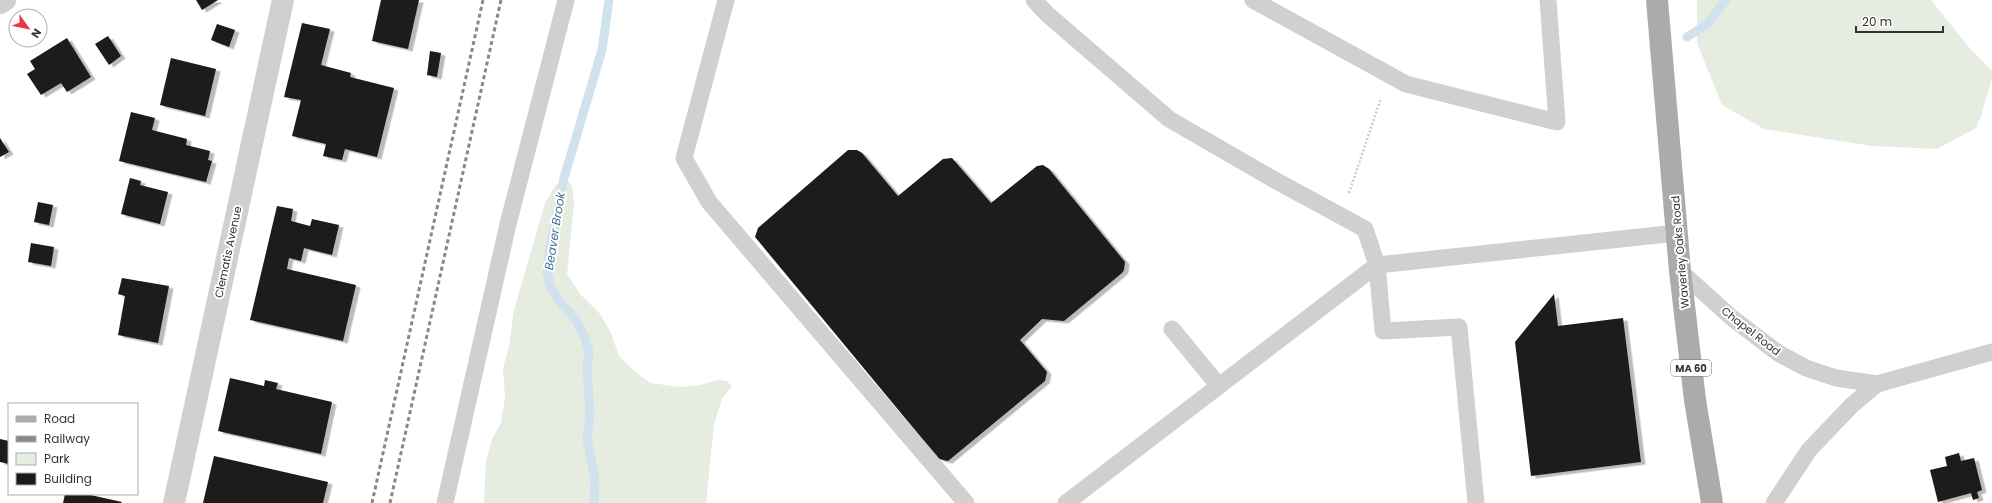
<svg xmlns="http://www.w3.org/2000/svg" width="1992" height="503" viewBox="0 0 1992 503" font-family="Poppins,sans-serif">
	<style>
		.green { fill: #e6ecdf }
		.lines { fill: none; stroke-linecap: round; stroke-linejoin: round }
		.stream { stroke: #cfe2ee; stroke-width: 9 }
		.building { fill: #1a1a1a; filter: url(#shadow) }
		.path { stroke: #cdcdcd; stroke-width: 2.5; stroke-dasharray: 2 2; stroke-linecap: butt }
		.service { stroke: #d0d0d0; stroke-width: 17 }
		.minor { stroke: #d0d0d0; stroke-width: 22 }
		.primary { stroke: #ababab; stroke-width: 22 }
		.rail { stroke: #888; stroke-width: 3; stroke-dasharray: 4 3; stroke-linecap: butt }
		.labels { text-anchor: middle; stroke-width: 4; stroke-linejoin: round; paint-order: stroke }
		.shield { fill: #fff; stroke: #707070; stroke-width: 1 }
		.shield-label { font-size: 10px; font-weight: bold; fill: #333 }
		.street-label { font-size: 11px; fill: #333; stroke: #fff }
		.water-label { font-size: 12px; font-style: italic; fill: #3f7597; stroke: #fff }
	</style>
	<defs>
		<filter id="shadow"><feDropShadow dx="4.5" dy="2.5" stdDeviation="0" flood-color="#0004"/></filter>
	</defs>
	<rect width="100%" height="100%" fill="#fff"/>
	<g class="green">
		<path d="M1697,0H1931L1967,45L1992,71V78L1981,116L1976,128L1937,149L1872,146L1764,129L1722,105L1697,43Z"/>
		<path d="M564,178L572,186L574,204L567,274L581,295L600,314L611,333L619,356L639,375L651,383L680,387L700,385L718,380L727,381L732,386L722,399L714,424L706,503H484L486,461L492,439L501,423L505,397L503,369L509,345L514,310L545,203L555,186Z"/>
	</g>
	<g class="lines">
		<g class="stream">
			<path d="M1687,37L1706,25L1726,0"/>
			<path d="M594,503L595,479L587,438L590,414L587,368L589,353L585,338L575,318L560,302L551,288L547,272L550,248L564,178L602,50L609,0"/>
		</g>
	</g>
	<g class="building">
		<path d="M196,0H218L202,10Z"/>
		<path d="M381,0H419L408,49L372,41Z"/>
		<path d="M302,23L330,29L321,65L351,73L350,77L394,88L377,157L345,149L342,160L323,156L326,144L292,136L301,100L284,97Z"/>
		<path d="M217,24L235,30L229,47L211,40Z"/>
		<path d="M108,36L121,56L109,65L95,44Z"/>
		<path d="M67,38L91,77L67,92L61,83L41,95L27,74L35,69L30,61Z"/>
		<path d="M430,51L441,53L437,77L427,75Z"/>
		<path d="M171,58L216,69L205,116L160,105Z"/>
		<path d="M131,112L155,118L152,130L187,139L186,145L210,151L208,160L212,161L206,182L119,161Z"/>
		<path d="M0,138L9,152L0,157Z"/>
		<path d="M848,150H857L862,153L898,196L943,159L952,158L991,203L1037,166L1043,165L1049,169L1125,262L1124,270L1122,273L1064,321L1042,319L1020,340L1047,372L1045,381L948,461L939,459L755,237L758,228Z"/>
		<path d="M130,178L141,181L140,185L168,192L160,224L121,214Z"/>
		<path d="M38,202L53,205L49,225L34,222Z"/>
		<path d="M277,206L293,209L291,221L310,226L312,219L339,225L332,255L304,248L301,261L289,258L287,269L356,285L343,341L250,320Z"/>
		<path d="M31,243L54,247L51,266L28,262Z"/>
		<path d="M122,278L169,286L158,343L118,335L125,296L118,294Z"/>
		<path d="M1554,294L1558,326L1623,318L1641,462L1531,476L1515,342Z"/>
		<path d="M230,378L264,386L265,380L278,383L276,389L332,402L321,454L218,431Z"/>
		<path d="M0,439L9,441V464L0,462Z"/>
		<path d="M1959,453L1961,461L1974,458L1982,490L1977,492L1979,498L1973,500L1971,493L1938,502L1930,470L1947,466L1945,457Z"/>
		<path d="M214,456L328,482L323,503H203Z"/>
		<path d="M65,494H86L122,502L121,503H63Z"/>
	</g>
	<g class="lines">
		<path class="path" d="M1349,193L1381,98"/>
		<g class="service">
			<path d="M726,0L684,158L709,202L966,503"/>
			<path d="M1034,0L1047,14L1169,119L1271,178L1365,229L1377,265L1383,331L1459,327L1476,503"/>
			<path d="M1253,0L1406,84L1557,122L1548,0"/>
			<path d="M1680,271L1732,318L1778,353L1806,368L1836,378L1877,384L1992,352"/>
			<path d="M1172,329L1219,386"/>
			<path d="M445,503L508,224L566,0"/>
			<path d="M1066,503L1377,265L1677,233"/>
			<path d="M1774,503L1809,450L1852,405L1877,384"/>
		</g>
		<g class="minor">
			<path d="M0,3L5,0"/>
			<path d="M174,503L283,0"/>
		</g>
		<path class="primary" d="M1657,0L1680,271L1695,400L1712,503"/>
		<g class="rail">
			<path d="M372,503L483,0"/>
			<path d="M390,503L501,0"/>
		</g>
	</g>
	<g class="labels">
		<rect class="shield" x="1671" y="360" width="40" height="16" rx="3"/>
		<g class="shield-label">
			<text x="1691" y="372">MA 60</text>
		</g>
		<g class="street-label">
			<text transform="translate(228 252) rotate(-78)" y="4">Clematis Avenue</text>
			<text transform="translate(1680 252) rotate(-95)" y="4">Waverley Oaks Road</text>
			<text transform="translate(1751 331) rotate(38)" y="4">Chapel Road</text>
		</g>
		<g class="water-label">
			<text transform="translate(555 231) rotate(-81)" y="4">Beaver Brook</text>
		</g>
	</g>
	<rect x="8" y="403" width="130" height="92" fill="#ffffff" stroke="#adadad"/>
	<rect x="16" y="416" width="20" height="6" fill="#ababab" stroke="#adadad"/>
	<text x="44" y="423" font-size="12" fill="#333333">Road</text>
	<rect x="16" y="436" width="20" height="6" fill="#888888" stroke="#adadad"/>
	<text x="44" y="443" font-size="12" fill="#333333">Railway</text>
	<rect x="16" y="453" width="20" height="12" fill="#e6ecdf" stroke="#adadad"/>
	<text x="44" y="463" font-size="12" fill="#333333">Park</text>
	<rect x="16" y="473" width="20" height="12" fill="#1a1a1a" stroke="#adadad"/>
	<text x="44" y="483" font-size="12" fill="#333333">Building</text>
	<g transform="translate(28 28) rotate(123)"><circle r="19" fill="#ffffff" stroke="#adadad"/>
	<path d="M0-3L7 15L0 10L-7 15Z" fill="#e63946"/>
	<text y="-6" font-size="11" font-weight="bold" text-anchor="middle" fill="#333333">N</text>
	</g>
	<path d="M1856 26v6h87v-6" fill="none" stroke="#333333" stroke-width="2"/>
	<text x="1862" y="26" font-size="12" fill="#333333" stroke="#ffffff" stroke-width="3" paint-order="stroke">20 m</text>
</svg>
